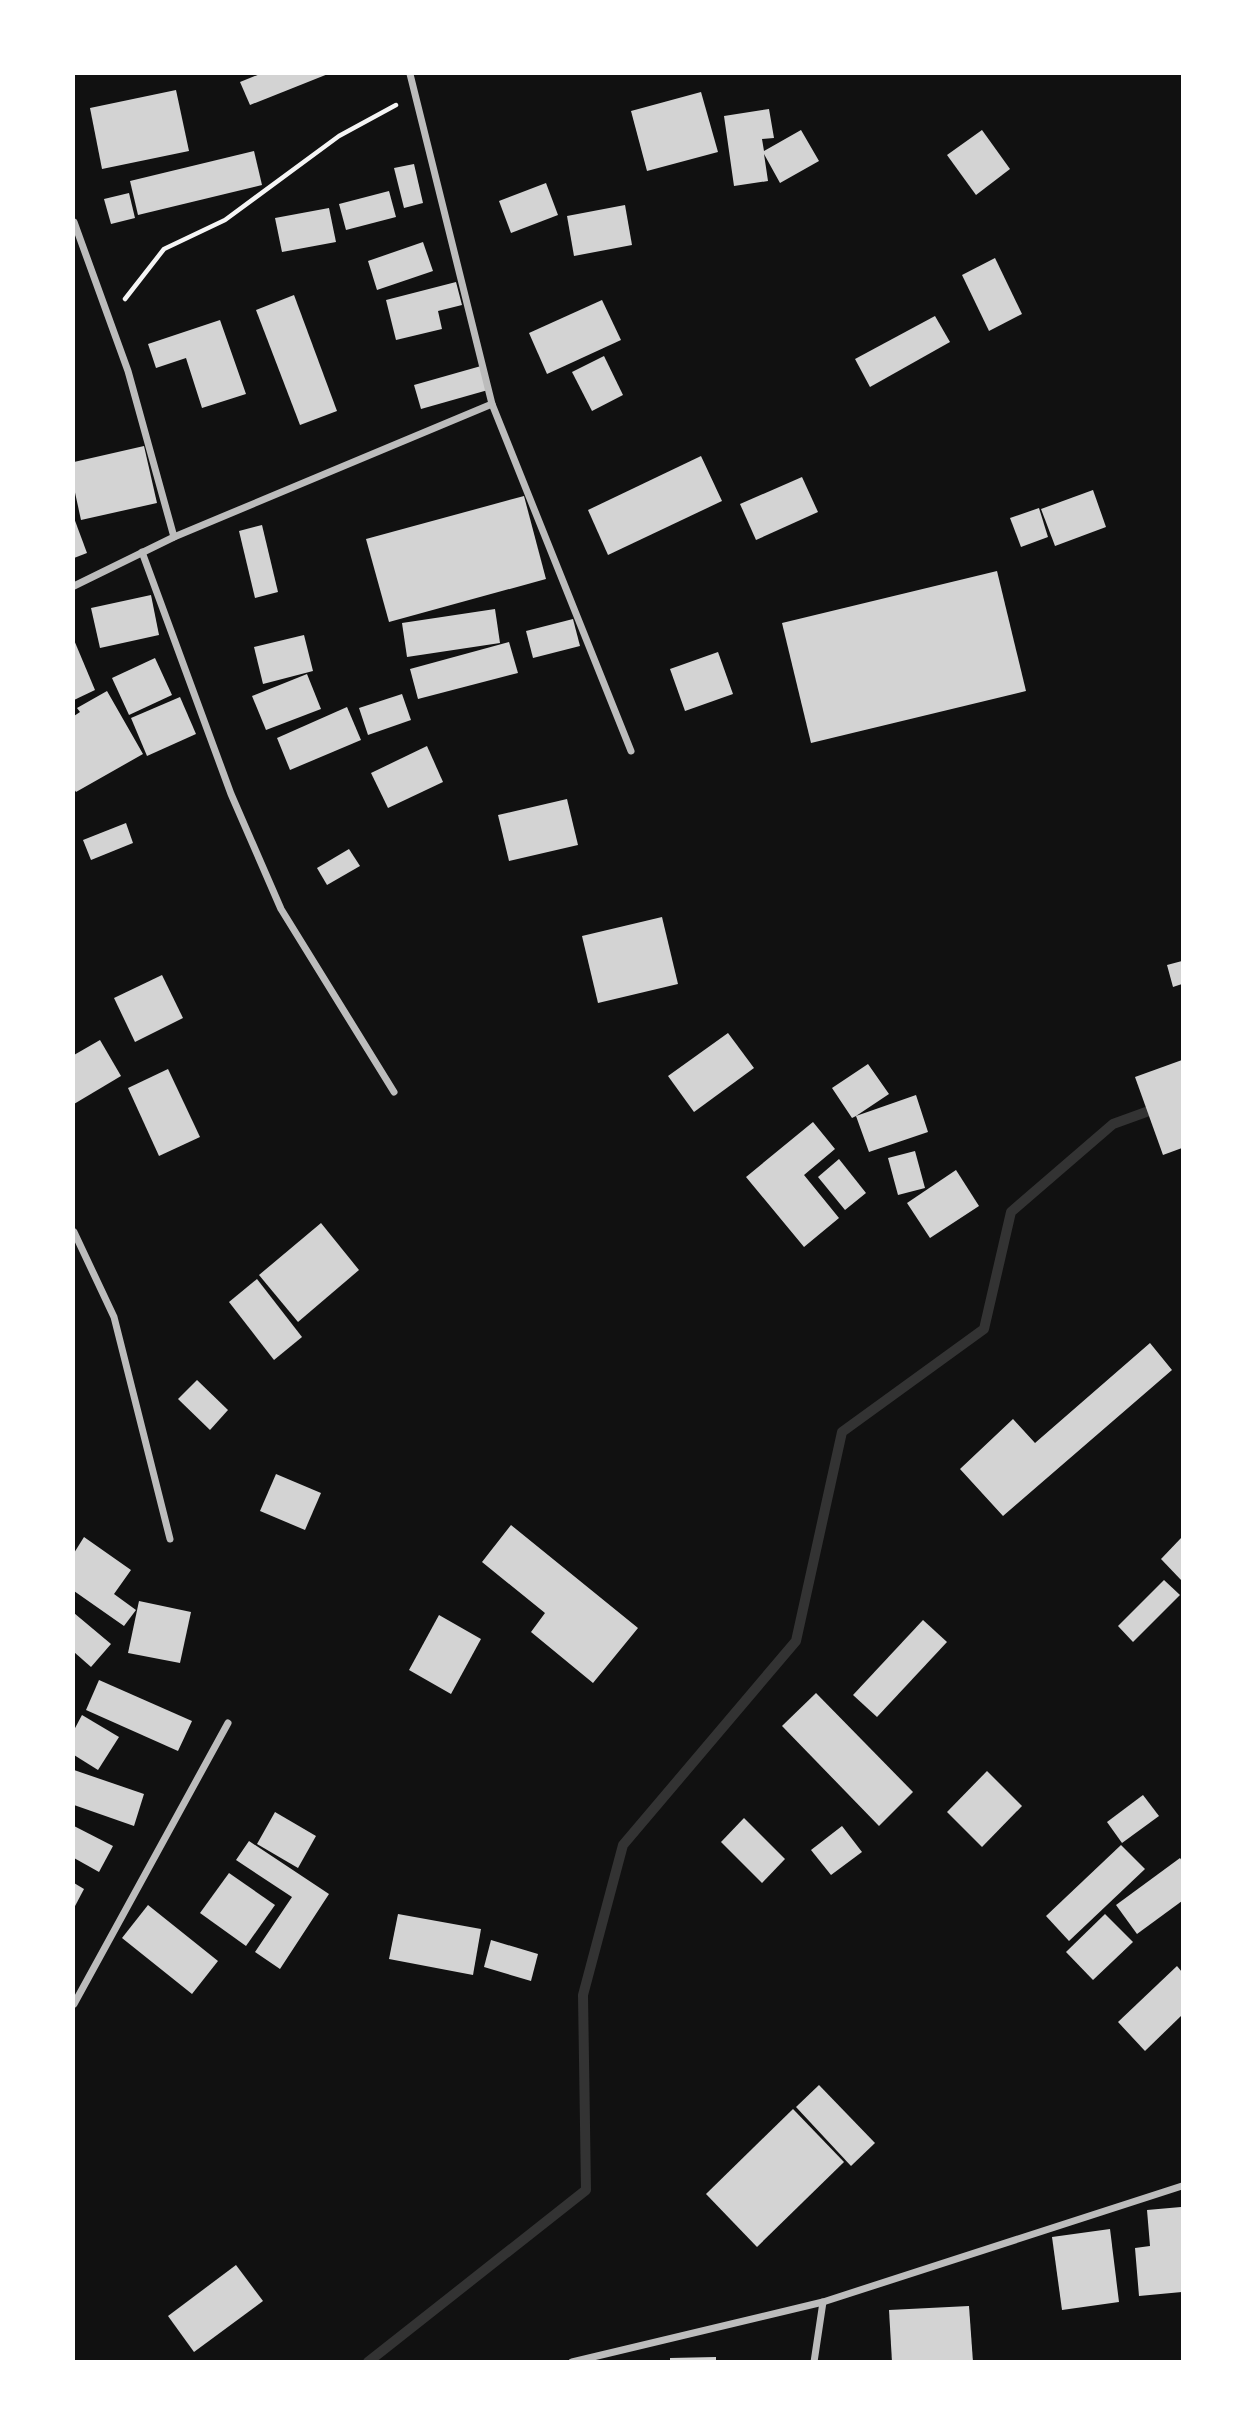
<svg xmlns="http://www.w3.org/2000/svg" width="1256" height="2435" viewBox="0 0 1256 2435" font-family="Rubik,sans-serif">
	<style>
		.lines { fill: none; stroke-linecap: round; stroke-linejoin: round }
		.stream { stroke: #333; stroke-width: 10 }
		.building { fill: #d3d3d3 }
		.path { stroke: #f5f5f5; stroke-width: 4.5 }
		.minor { stroke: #bcbcbc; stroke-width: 7 }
	</style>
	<rect width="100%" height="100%" fill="#111"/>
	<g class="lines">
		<path class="stream" d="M368,2362L586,2190L583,1995L623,1845L796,1641L842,1432L984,1329L1011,1212L1113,1124L1182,1099"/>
	</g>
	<g class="building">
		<path d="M260,74H328L250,105L240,82Z"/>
		<path d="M176,90L189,151L102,169L90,108Z"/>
		<path d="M701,92L718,152L647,171L631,111Z"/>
		<path d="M769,109L774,138L762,139L764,151L801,130L819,161L780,183L764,154L768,181L734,186L724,116Z"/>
		<path d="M982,130L1010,169L976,195L947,155Z"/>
		<path d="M254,151L262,185L138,215L130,181Z"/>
		<path d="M414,164L423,203L404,208L394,168Z"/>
		<path d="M546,183L558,215L511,233L499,201Z"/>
		<path d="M389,191L396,217L346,230L339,204Z"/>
		<path d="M129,193L135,218L111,224L104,199Z"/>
		<path d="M625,205L632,245L574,256L567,216Z"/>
		<path d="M329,208L336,242L282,252L275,218Z"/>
		<path d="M423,242L433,271L377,290L368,261Z"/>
		<path d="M995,258L1022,314L989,331L962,275Z"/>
		<path d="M456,282L462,305L438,311L442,329L396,340L386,300Z"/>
		<path d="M294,295L337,411L300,425L256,310Z"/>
		<path d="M602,300L621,340L547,374L529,333Z"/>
		<path d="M935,316L950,342L870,387L855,359Z"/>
		<path d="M220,320L246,394L202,408L186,358L156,368L148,344Z"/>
		<path d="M604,356L623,395L592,411L572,372Z"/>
		<path d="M481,366L488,390L421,409L414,385Z"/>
		<path d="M144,446L157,503L81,520L74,488V462Z"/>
		<path d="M701,456L722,501L608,555L588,510Z"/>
		<path d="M802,477L818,512L756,540L740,504Z"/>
		<path d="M1093,490L1106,527L1055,546L1041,509Z"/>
		<path d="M524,496L546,579L389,622L366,539Z"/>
		<path d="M1039,508L1048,537L1021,547L1010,518Z"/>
		<path d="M74,518L87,553L74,558Z"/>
		<path d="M262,525L278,592L255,598L239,531Z"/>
		<path d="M997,571L1026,691L811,743L782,623Z"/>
		<path d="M151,595L159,635L100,648L91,608Z"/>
		<path d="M495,609L500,643L407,657L402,623Z"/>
		<path d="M573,619L580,646L533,658L526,631Z"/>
		<path d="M304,635L313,671L263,684L254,647Z"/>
		<path d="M74,640L95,690L74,700Z"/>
		<path d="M509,642L518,673L418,699L410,669Z"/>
		<path d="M718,652L733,694L685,711L670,669Z"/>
		<path d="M155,658L172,695L129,715L112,678Z"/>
		<path d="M307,674L321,709L266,730L252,696Z"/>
		<path d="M107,691L143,754L76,792L74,789V716L80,712L77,708Z"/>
		<path d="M402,694L411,720L368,735L359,708Z"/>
		<path d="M180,697L196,734L147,756L131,718Z"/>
		<path d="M347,707L361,740L290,770L277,738Z"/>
		<path d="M427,746L443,782L388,808L371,773Z"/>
		<path d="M567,799L578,845L509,861L498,815Z"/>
		<path d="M126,823L133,843L91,860L83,840Z"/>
		<path d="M349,849L360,866L327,885L317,868Z"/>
		<path d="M662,917L678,984L598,1003L582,936Z"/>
		<path d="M1182,961V984L1173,987L1167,965Z"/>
		<path d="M162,975L183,1018L135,1042L114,998Z"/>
		<path d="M728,1033L754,1068L694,1112L668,1076Z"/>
		<path d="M100,1040L121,1076L74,1104V1055Z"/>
		<path d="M1182,1060V1148L1163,1155L1135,1077Z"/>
		<path d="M868,1064L889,1094L856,1116L916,1095L928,1132L869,1152L856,1116L852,1118L832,1088Z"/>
		<path d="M168,1069L200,1137L159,1156L128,1088Z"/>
		<path d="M813,1122L835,1149L804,1175L839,1218L804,1247L746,1177Z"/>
		<path d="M915,1151L925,1188L898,1195L888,1158Z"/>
		<path d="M839,1159L866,1193L845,1210L818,1177Z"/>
		<path d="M956,1170L979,1206L930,1238L907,1203Z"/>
		<path d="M321,1223L359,1270L298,1322L259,1275Z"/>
		<path d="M257,1279L302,1337L274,1360L229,1302Z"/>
		<path d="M1150,1343L1172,1370L1003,1516L960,1469L1013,1419L1035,1443Z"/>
		<path d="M197,1380L228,1410L210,1430L178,1399Z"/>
		<path d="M276,1474L321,1493L305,1530L260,1511Z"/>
		<path d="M511,1525L638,1628L593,1683L531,1632L545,1613L482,1562Z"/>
		<path d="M84,1537L131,1570L114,1594L136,1610L124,1626L74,1591V1553Z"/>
		<path d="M1182,1537V1581L1161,1559Z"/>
		<path d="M1164,1580L1180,1595L1133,1642L1118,1626Z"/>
		<path d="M139,1601L191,1612L180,1663L128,1653Z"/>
		<path d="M74,1613L111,1644L91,1667L74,1652Z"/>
		<path d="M439,1615L481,1639L451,1694L409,1670Z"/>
		<path d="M923,1620L947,1642L877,1717L853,1695Z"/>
		<path d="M99,1680L192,1721L178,1751L86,1710Z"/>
		<path d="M816,1693L913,1792L879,1826L782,1726Z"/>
		<path d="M82,1715L119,1737L98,1770L74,1755V1730Z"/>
		<path d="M74,1770L144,1794L134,1826L74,1805Z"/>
		<path d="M987,1771L1022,1806L982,1847L947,1812Z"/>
		<path d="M1143,1795L1159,1816L1122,1843L1107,1822Z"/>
		<path d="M275,1812L316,1836L298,1868L257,1844Z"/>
		<path d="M744,1818L785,1859L762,1883L721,1842Z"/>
		<path d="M74,1826L113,1846L99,1872L74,1858Z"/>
		<path d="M842,1826L862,1852L831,1875L811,1850Z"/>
		<path d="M249,1841L329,1894L280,1969L255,1952L292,1897L236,1860Z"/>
		<path d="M1121,1845L1145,1869L1069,1941L1046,1916Z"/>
		<path d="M1180,1858L1182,1861V1901L1137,1934L1116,1905Z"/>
		<path d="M229,1873L275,1905L246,1946L200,1913Z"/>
		<path d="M74,1883L84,1889L74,1908Z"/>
		<path d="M148,1905L218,1961L192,1994L122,1938Z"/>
		<path d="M398,1914L481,1929L473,1975L389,1959Z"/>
		<path d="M1105,1914L1133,1942L1093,1980L1066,1952Z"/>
		<path d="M491,1940L538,1954L531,1981L484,1967Z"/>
		<path d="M1177,1966L1182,1972V2015L1145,2051L1118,2022Z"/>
		<path d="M819,2085L875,2143L851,2166L796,2107Z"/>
		<path d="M793,2109L844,2162L757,2247L706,2194Z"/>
		<path d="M1181,2207L1182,2292L1139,2296L1135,2248L1150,2246L1147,2210Z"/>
		<path d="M1110,2229L1119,2302L1062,2310L1052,2237Z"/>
		<path d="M236,2265L263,2301L194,2352L168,2316Z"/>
		<path d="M969,2306L973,2362H892L889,2310Z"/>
		<path d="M716,2357V2362H670V2358Z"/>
	</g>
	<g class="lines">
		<path class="path" d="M125,299L164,249L225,220L339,136L396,105"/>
		<g class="minor">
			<path d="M410,74L492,404L631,751"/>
			<path d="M74,222L128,371L174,537"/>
			<path d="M142,552L231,794L281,909L394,1092"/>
			<path d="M74,586L174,537L492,404"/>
			<path d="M74,1232L114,1317L170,1539"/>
			<path d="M74,2004L228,1723"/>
			<path d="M572,2362L823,2302L1182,2186"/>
			<path d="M814,2362L823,2302"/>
		</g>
	</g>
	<rect width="1256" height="2435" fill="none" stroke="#ffffff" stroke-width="150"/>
</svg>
